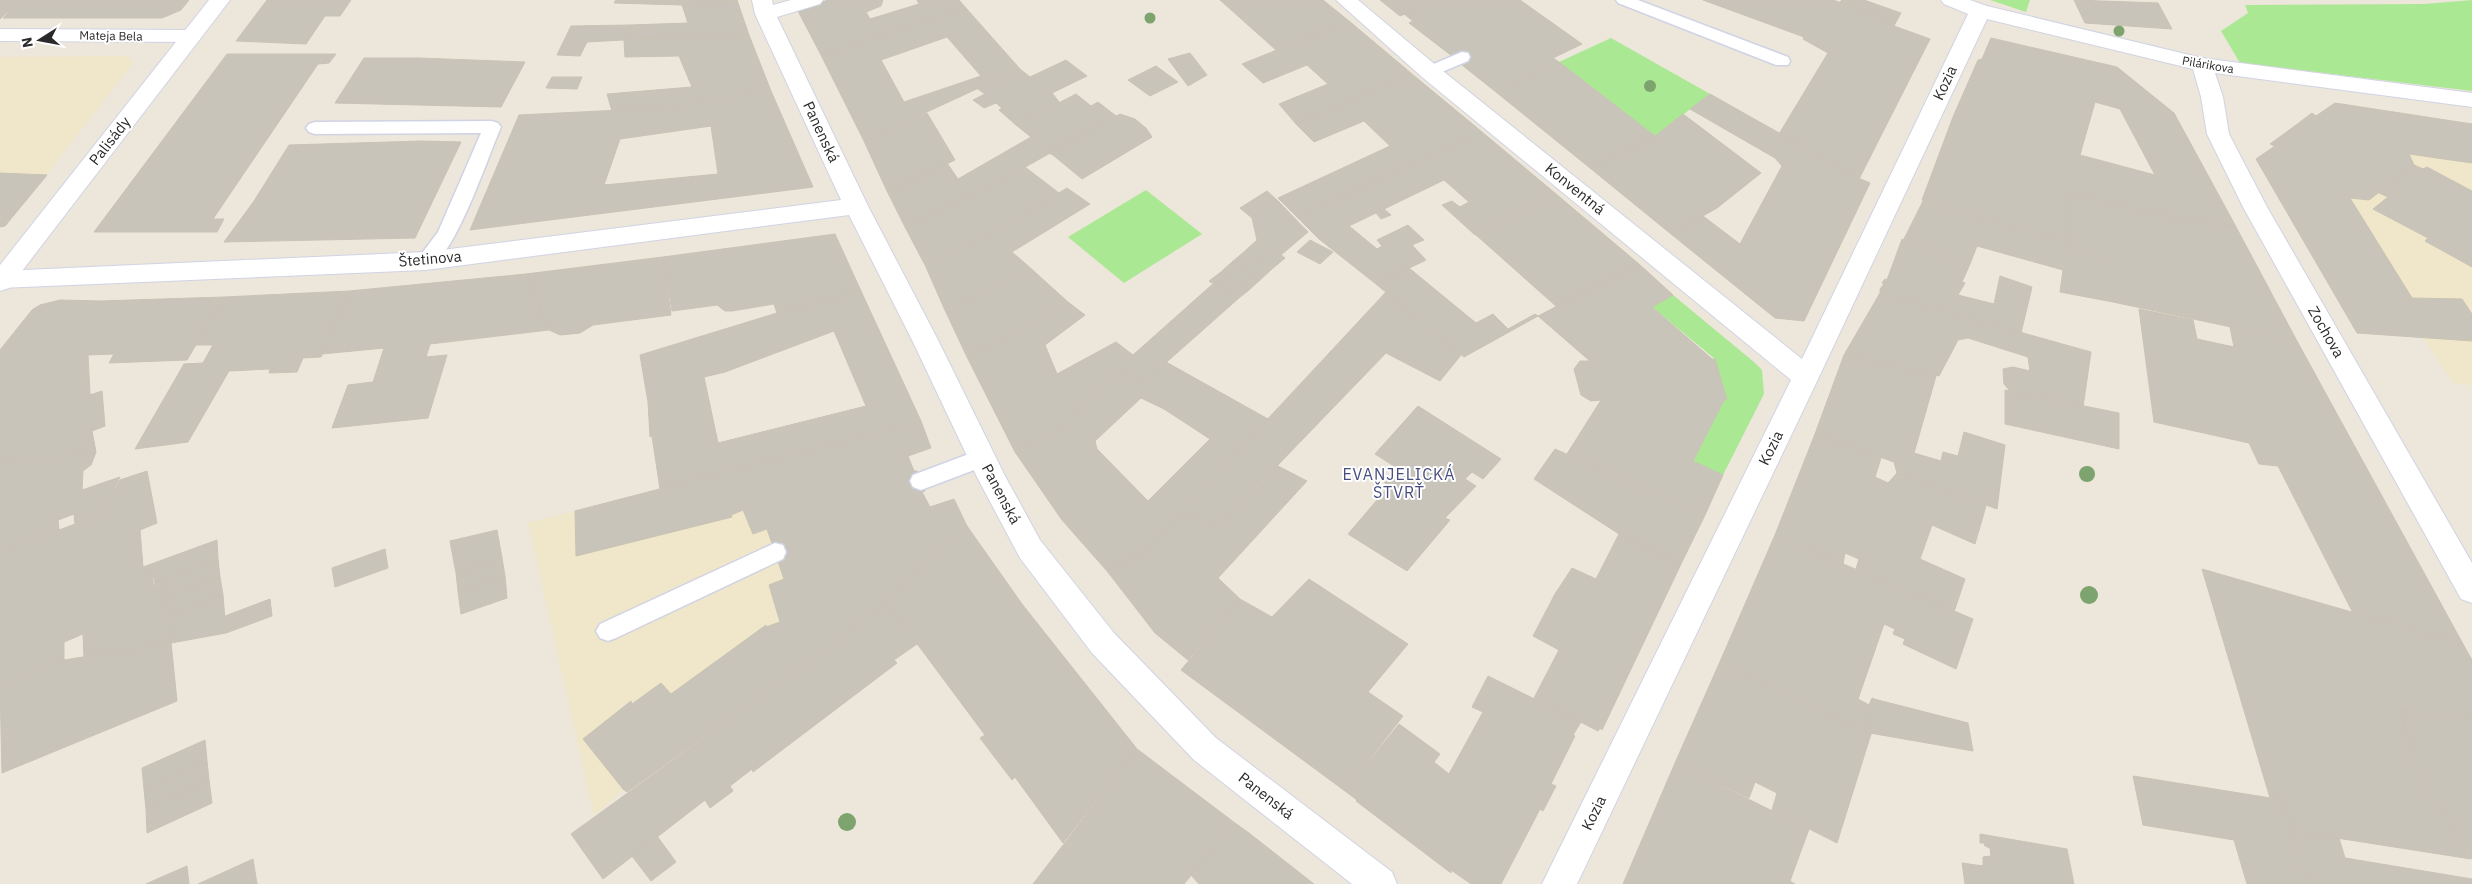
<svg xmlns="http://www.w3.org/2000/svg" width="2472" height="884" viewBox="0 0 2472 884" font-family="'IBM Plex Sans',sans-serif">
	<style>
		.education { fill: #f0e6c9 }
		.green { fill: #abe893 }
		.building { fill: #c8c4ba; stroke: #c9c3b4; fill-rule: evenodd }
		.lines { fill: none; stroke-linecap: round; stroke-linejoin: round }
		.service-casing { stroke: #d0d3e4; stroke-width: 3 }
		.minor-casing { stroke: #d0d3e4; stroke-width: 2 }
		.tertiary-casing { stroke: #d0d3e4; stroke-width: 2 }
		.service { fill: #fff; fill-rule: evenodd }
		.minor { fill: #fff; fill-rule: evenodd }
		.tertiary { fill: #fff; fill-rule: evenodd }
		.tree { fill: #7da36e }
		.labels { text-anchor: middle; stroke-width: 4; stroke-linejoin: round; paint-order: stroke }
		.far-street-label { font-size: 12px; fill: #2a2a2a; stroke: #fff }
		.street-label { font-size: 15px; fill: #2a2a2a; stroke: #fff }
		.neighbourhood-label { font-size: 16px; letter-spacing: 1px; fill: #474e7f; stroke: #fff }
	</style>
	<rect width="100%" height="100%" fill="#ede6db"/>
	<g class="education">
		<path d="M128,56L134,62L54,165L5,226L0,227V57Z"/>
		<path d="M2335,103L2472,124V385L2454,384L2423,338L2357,333L2256,159L2274,146L2270,144L2292,128L2312,113L2317,116Z"/>
		<path d="M921,421L931,448L908,457L913,471H917L925,491L922,493L930,507L954,499L967,526L886,602L627,792L623,790L594,816L528,523Z"/>
	</g>
	<g class="green">
		<path d="M1990,0H2030L2026,12Z"/>
		<path d="M2472,0V91L2240,63L2221,31L2248,13L2245,5L2425,4Z"/>
		<path d="M1611,38L1710,94L1655,136L1559,62Z"/>
		<path d="M1146,190L1202,234L1124,283L1068,237Z"/>
		<path d="M1673,295L1754,362L1762,370L1764,394L1723,475L1693,461L1724,400H1727L1715,359L1652,307Z"/>
	</g>
	<g class="building">
		<path d="M0,0H19L0,19Z"/>
		<path d="M19,0H189L181,10L162,18H3Z"/>
		<path d="M267,0H351L340,16H325L306,44L236,41Z"/>
		<path d="M616,0H737L682,5L614,3Z"/>
		<path d="M737,0L749,35L624,40L630,25L688,23L682,5Z"/>
		<path d="M828,0H883L881,6L866,12L870,19L919,4L917,0H959L966,8L821,55L798,11Z"/>
		<path d="M1220,0H1323L1349,21L1276,50Z"/>
		<path d="M1380,0H1437L1400,16Z"/>
		<path d="M1437,0H1520L1582,44L1553,58L1559,62L1496,92L1462,65L1468,62L1457,53L1452,56L1409,23L1413,21L1404,14Z"/>
		<path d="M1703,0H1833L1896,22L1894,26L1930,39L1859,179L1833,167L1836,165L1779,134L1828,53L1803,39L1804,37Z"/>
		<path d="M1842,0H1864L1901,13L1896,22L1840,2Z"/>
		<path d="M2074,0L2158,3L2172,29L2085,23Z"/>
		<path d="M966,8L1020,69L864,141L821,55ZM947,37L981,76L904,102L881,60Z"/>
		<path d="M1349,21L1412,74L1296,124L1279,104L1328,84L1307,65L1263,83L1242,64Z"/>
		<path d="M630,25L624,40L587,42L580,56L557,55L571,26Z"/>
		<path d="M749,35L771,91L661,108L612,111L607,94L692,87L679,56L625,57L624,40Z"/>
		<path d="M1991,38L2117,67L2174,113L2235,225L2209,224L2174,218L2070,193L2069,243L1922,200L1953,117L1978,60L1982,59ZM2095,102L2120,109L2155,175L2080,155Z"/>
		<path d="M1190,53L1207,75L1188,86L1168,59Z"/>
		<path d="M227,54H336L329,63L318,64L213,219H224L217,232H94Z"/>
		<path d="M364,58H419L525,62L501,107L335,103Z"/>
		<path d="M1066,60L1087,76L1052,93L1060,103L1016,125L999,110L1002,108L996,103L984,108L973,100L985,94L978,89L1020,69L1030,77Z"/>
		<path d="M1559,62L1655,136L1590,168L1496,92Z"/>
		<path d="M1156,66L1178,82L1150,96L1128,80Z"/>
		<path d="M1412,74L1482,132L1297,217L1278,198L1390,146L1364,121L1314,142L1296,124Z"/>
		<path d="M552,77H582L577,89L546,88Z"/>
		<path d="M771,91L813,187L470,230L519,115L661,108ZM711,126L718,174L604,185L620,139Z"/>
		<path d="M1076,94L1091,106L1098,102L1116,116L990,187L905,227L887,191L947,163L958,179L1031,137L1016,125Z"/>
		<path d="M1710,94L1836,165L1833,167L1870,183L1804,321L1775,318L1671,234L1703,216L1740,244L1782,166L1775,158L1690,109Z"/>
		<path d="M2335,103L2472,124V163L2409,154L2414,165L2369,200L2350,198L2412,298L2462,299L2472,314V341L2357,333L2256,159L2275,146L2270,144L2292,128L2312,113L2316,116Z"/>
		<path d="M927,113L955,160L887,191L864,141Z"/>
		<path d="M1120,114L1135,119L1146,128L1152,137L1082,179L1053,155L1048,153Z"/>
		<path d="M1683,114L1761,173L1717,208L1671,234L1590,168L1655,136Z"/>
		<path d="M1482,132L1556,194L1475,235L1442,205L1452,201L1460,207L1469,202L1444,180L1384,209L1391,215L1381,219L1376,213L1349,226L1377,249L1382,246L1377,240L1408,225L1424,240L1412,245L1426,260L1376,284L1319,239L1297,217Z"/>
		<path d="M422,141L461,142L415,238L224,242L254,201L289,145Z"/>
		<path d="M2414,165L2423,169L2427,167L2472,191V267L2425,241L2428,238L2373,209L2388,197L2379,193Z"/>
		<path d="M1025,167L1059,193L979,241L926,267L905,227L990,187Z"/>
		<path d="M0,173L47,175L5,226L0,227Z"/>
		<path d="M1067,188L1090,204L1012,252L1027,265L978,297L944,308L926,267L979,241Z"/>
		<path d="M1267,191L1278,201L1252,218L1240,208Z"/>
		<path d="M2070,193L2174,218L2209,224L2235,225L2297,341L2113,302V260L2069,249Z"/>
		<path d="M1556,194L1639,264L1557,307L1476,235Z"/>
		<path d="M1278,201L1308,232L1281,255L1257,240L1252,218Z"/>
		<path d="M1923,201L2041,234L2069,243V249L2113,260V302L2060,292L2063,270L1977,246L1970,264L1904,239Z"/>
		<path d="M835,234L861,291L777,313L774,304L732,311H725L717,305L672,311L663,257Z"/>
		<path d="M1902,239L1970,264L1962,282L1965,283L1958,295L1994,304L2000,276L2032,287L2021,333L1880,293V289L1884,284L1882,283L1885,279L1887,280Z"/>
		<path d="M1257,240L1281,255L1285,258L1272,269L1245,251Z"/>
		<path d="M1310,240L1333,252L1320,264L1297,252Z"/>
		<path d="M1245,251L1272,269L1260,280L1232,262Z"/>
		<path d="M663,257L671,315L593,325L580,333L560,335L549,330L526,274Z"/>
		<path d="M1232,262L1260,280L1249,290L1221,272Z"/>
		<path d="M1639,264L1673,295L1652,307L1712,359H1715L1727,400H1724L1693,461L1723,475L1705,515L1567,454L1601,400L1591,401L1581,395L1574,369L1580,361H1590L1538,316Z"/>
		<path d="M1027,265L1068,302L1014,334L967,357L944,308L978,297Z"/>
		<path d="M1409,268L1476,323L1493,314L1508,329L1535,314L1538,316L1464,357L1376,284Z"/>
		<path d="M1221,272L1249,290L1239,298L1215,282L1212,283L1209,281Z"/>
		<path d="M526,274L549,330L430,344L426,357L447,355L428,418L332,428L348,385L373,382L384,348L322,354L349,291Z"/>
		<path d="M1215,282L1239,298L1143,383L1120,370L1064,427L1015,452L967,357L1014,334L1068,302L1085,315L1045,345L1057,374L1116,342L1133,355Z"/>
		<path d="M349,291L321,357L303,358L297,372L269,373L270,369L229,371L188,442L135,449L184,364L203,363L213,345H196L224,297Z"/>
		<path d="M861,291L921,421L660,489L652,436L650,437L648,402L640,355L777,313ZM834,331L866,406L718,443L704,377L725,372Z"/>
		<path d="M1386,292L1461,355L1440,381L1386,353L1219,526L1181,512Z"/>
		<path d="M1880,293L2091,352L2083,407L2010,391L2004,384L2003,369L2013,367L2030,371L2028,357L1968,338L1958,340L1939,376L1844,355Z"/>
		<path d="M224,297L187,360L109,363L114,354L88,355L90,395L102,391L105,426L92,431L96,452L0,463V350L32,310L40,305L60,300L100,301Z"/>
		<path d="M2139,309L2193,320L2197,339L2234,347L2230,327L2297,341L2463,644L2353,613L2278,466L2259,464L2249,443L2154,422Z"/>
		<path d="M1844,355L1936,376L1914,453L1941,461L1943,452L1958,456L1964,432L2005,445L1997,509L1897,473L1894,462L1815,434Z"/>
		<path d="M1166,362L1268,419L1144,552L1107,571L1062,520L1015,452L1064,427L1120,370L1143,383ZM1141,398L1164,409L1210,439L1148,501L1097,449L1095,441Z"/>
		<path d="M2005,390L2119,413V449L2005,424Z"/>
		<path d="M1418,406L1501,459L1483,479L1472,472L1465,479L1476,486L1445,518L1450,520L1407,571L1348,534L1389,486L1384,482L1397,468L1375,454Z"/>
		<path d="M921,421L931,448L908,456L914,471H917L925,491L922,492L930,507L954,499L967,526L886,602L848,631L849,633L627,792L623,789L583,739L631,701L632,704L661,683L671,694L766,625V627L780,622L769,585L784,579L767,529L753,534L743,510L731,515L732,517L576,556L575,511Z"/>
		<path d="M1815,434L1881,458L1875,477L1888,483L1897,473L1986,506L1975,544L1932,525L1920,559L1965,579L1954,612L1856,569L1859,559L1845,553L1843,564L1775,535Z"/>
		<path d="M1555,449L1705,515L1681,564L1619,534L1534,479Z"/>
		<path d="M96,452L91,465L83,471L82,490L120,477L102,514L75,524L74,514L58,520L59,530L0,552V463Z"/>
		<path d="M1278,466L1307,481L1218,578L1240,599L1188,660L1155,633L1107,571L1144,552L1181,512L1219,526Z"/>
		<path d="M147,471L157,523L140,530L143,567L152,569L154,592L166,588L171,643L84,657L83,634L64,642V660L0,684V552L102,514L120,480Z"/>
		<path d="M967,526L1022,604L1137,749L1063,843L1015,777L1012,780L980,738L985,735L886,602Z"/>
		<path d="M497,530L502,558L456,573L450,541Z"/>
		<path d="M1619,534L1681,564L1602,730L1600,728L1598,731L1534,698L1559,650L1533,636L1555,594L1572,568L1596,579Z"/>
		<path d="M1775,535L1973,619L1956,669L1903,644L1905,639L1893,634L1895,629L1884,624L1858,699L1869,705L1872,698L1874,699L1864,732L1719,664Z"/>
		<path d="M217,540L218,559L155,583L152,569L143,567Z"/>
		<path d="M385,549L388,568L335,587L332,568Z"/>
		<path d="M502,558L505,576L458,591L456,573Z"/>
		<path d="M218,559L220,577L166,598V588L154,592L155,583Z"/>
		<path d="M2202,569L2463,644L2472,660V717L2399,711L2413,747L2407,748L2440,814L2448,816L2471,859L2292,831L2283,800L2270,798Z"/>
		<path d="M505,576L507,598L461,614L458,591Z"/>
		<path d="M220,577L223,595L169,616L166,598Z"/>
		<path d="M1309,579L1408,644L1368,692L1403,716L1345,791L1181,670L1240,599L1272,617Z"/>
		<path d="M223,595L226,633L171,643L169,616Z"/>
		<path d="M270,599L272,616L226,633L225,616Z"/>
		<path d="M886,602L917,644L894,660L897,663L753,772L752,769L730,786L733,791L710,808L705,800L603,879L571,834L849,633L848,631Z"/>
		<path d="M171,643L177,701L2,773L0,684L64,660Z"/>
		<path d="M1719,664L1871,734L1837,843L1772,810L1777,793L1755,782L1749,798L1675,763Z"/>
		<path d="M1488,676L1581,722L1573,735L1575,736L1551,784L1556,786L1543,811L1540,809L1501,884H1471L1451,870V873L1356,801L1357,800L1345,791L1399,724L1440,754L1434,762L1449,774L1483,712L1472,707Z"/>
		<path d="M1874,699L1968,723L1973,751L1864,732Z"/>
		<path d="M2399,711L2472,717V859L2448,816L2440,814L2407,748L2413,747Z"/>
		<path d="M205,740L207,761L144,789L142,768Z"/>
		<path d="M1137,749L1235,823L1184,884H1033Z"/>
		<path d="M207,761L209,780L146,809L144,789Z"/>
		<path d="M1675,763L1809,829L1790,881L1795,884H1623Z"/>
		<path d="M2133,776L2283,800L2309,884H2247L2234,840L2143,825Z"/>
		<path d="M209,780L212,803L147,833L146,809Z"/>
		<path d="M1235,823L1249,833L1314,884H1199L1191,875Z"/>
		<path d="M2292,831L2339,838L2345,858L2472,879V884H2309Z"/>
		<path d="M1980,834L2067,849L2074,884H1965L1962,863L1983,866V857L1991,856L1990,848L1985,846L1984,843H1980Z"/>
		<path d="M657,836L676,862L651,881L632,856Z"/>
		<path d="M253,859L257,884H198Z"/>
		<path d="M187,866L189,884H146L157,879Z"/>
	</g>
	<g class="lines">
		<g class="service-casing">
			<g id="service">
				<path d="M1616,0H1638L1788,57L1790,61L1788,65H1776L1618,3Z"/>
				<path d="M1462,52L1468,53L1470,57L1468,61L1430,77L1424,76L1422,72L1424,68Z"/>
				<path d="M492,121L498,123L501,127C486,162 460,241 434,265C429,269 424,267 419,266L416,261L438,232L481,133L315,134L309,132L306,128L309,124L315,122Z"/>
				<path d="M982,449L990,452L993,458L990,464L921,490L913,487L910,481L913,475Z"/>
				<path d="M775,543L783,545L786,552L783,559L616,638L608,641L600,638L596,631L600,624Z"/>
			</g>
		</g>
		<g class="minor-casing">
			<g id="minor">
				<path d="M752,0H772L773,5L791,0H823L820,4L777,17L868,206L938,340L1004,474L1040,540L1114,633L1216,738L1392,872L1397,884H1352L1194,760L1092,653L1020,558L978,479L912,340L849,215L426,270L0,288V272L2,271L426,252L841,200L755,14Z"/>
				<path d="M1336,0H1358L1438,67L1802,359L1968,14L1944,4L1941,0H1970L1987,6L2202,58L2472,93V107L2215,73L2223,97L2229,134L2267,207L2472,563V603L2461,599L2243,207L2207,134L2201,97L2193,69L1987,19L1819,377L1577,884H1542L1791,380L1422,77Z"/>
				<path d="M0,29L192,30L199,32L202,36L199,40L192,42L0,41Z"/>
			</g>
		</g>
		<g class="tertiary-casing">
			<path id="tertiary" d="M209,0H230L9,288L0,291V265Z"/>
		</g>
		<use href="#service" class="service"/>
		<use href="#minor" class="minor"/>
		<use href="#tertiary" class="tertiary"/>
	</g>
	<g class="tree">
		<circle cx="1150" cy="18" r="5.5"/>
		<circle cx="2119" cy="31" r="5.5"/>
		<circle cx="1650" cy="86" r="6"/>
		<circle cx="2087" cy="474" r="8"/>
		<circle cx="2089" cy="595" r="9"/>
		<circle cx="847" cy="822" r="9"/>
	</g>
	<g class="labels">
		<g class="far-street-label">
			<text transform="translate(111 36) rotate(1)" y="4">Mateja Bela</text>
			<text transform="translate(2208 65) rotate(10)" y="4">Pilárikova</text>
		</g>
		<g class="street-label">
			<text transform="translate(1945 83) rotate(-65)" y="5">Kozia</text>
			<text transform="translate(821 132) rotate(65)" y="5">Panenská</text>
			<text transform="translate(110 141) rotate(-52)" y="5">Palisády</text>
			<text transform="translate(1575 189) rotate(39)" y="5">Konventná</text>
			<text transform="translate(430 259) rotate(-5)" y="5">Štetinova</text>
			<text transform="translate(2326 332) rotate(60)" y="5">Zochova</text>
			<text transform="translate(1771 448) rotate(-64)" y="5">Kozia</text>
			<text transform="translate(1001 494) rotate(62)" y="5">Panenská</text>
			<text transform="translate(1266 796) rotate(38)" y="5">Panenská</text>
			<text transform="translate(1594 813) rotate(-64)" y="5">Kozia</text>
		</g>
		<g class="neighbourhood-label">
			<text x="1399" y="480">EVANJELICKÁ<tspan x="1399" dy="18">ŠTVRŤ</tspan></text>
		</g>
	</g>
	<g transform="translate(40 40) rotate(259)" stroke="#ffffff" stroke-width="4" paint-order="stroke">
	<path d="M0-4L9 19L0 12L-9 19Z" fill="#2a2a2a"/>
	<text y="-8" font-size="14" font-weight="bold" text-anchor="middle" fill="#2a2a2a">N</text>
	</g>
</svg>
